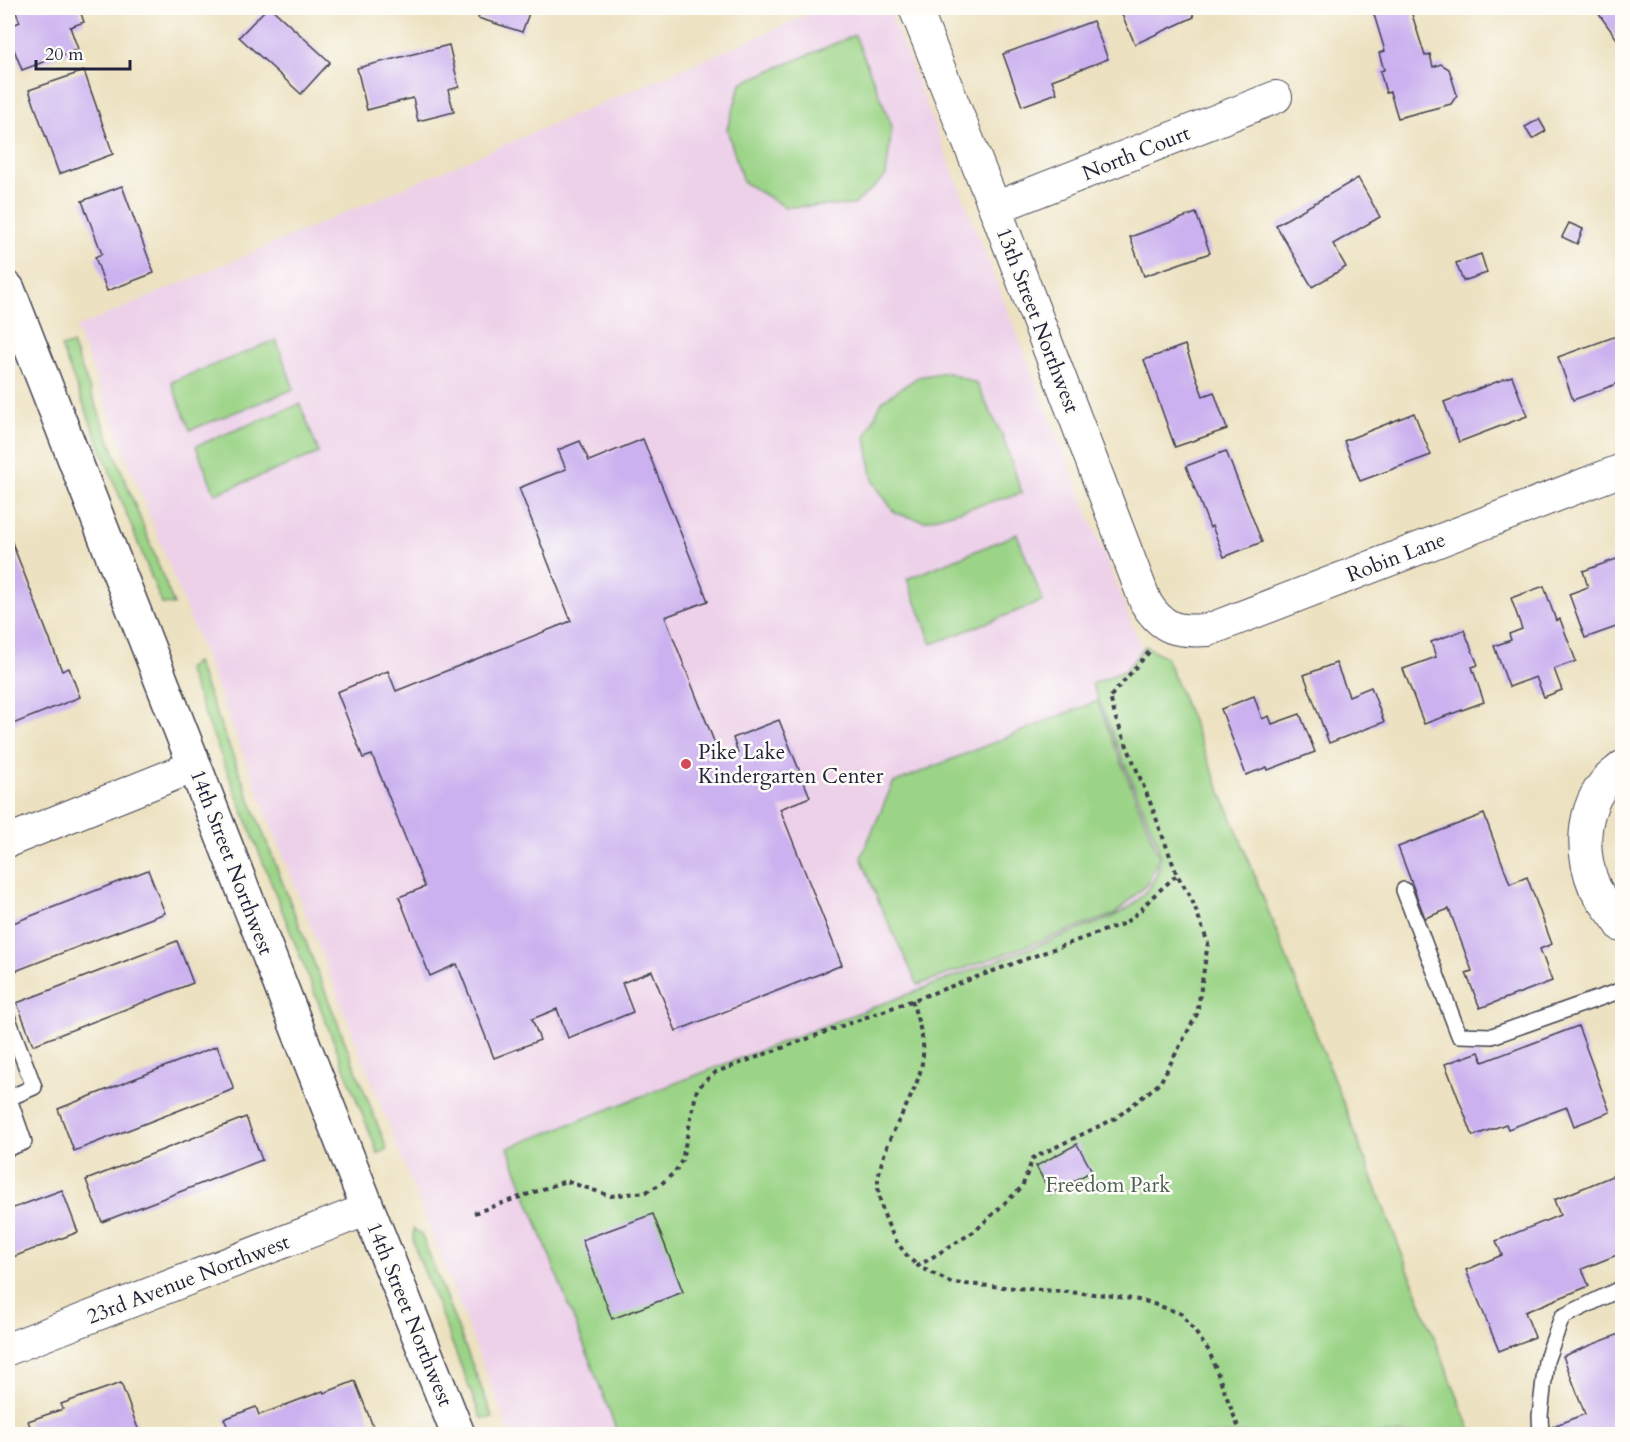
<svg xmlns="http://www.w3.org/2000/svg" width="1630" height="1442" viewBox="0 0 1630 1442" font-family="Cardo,serif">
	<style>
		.built { fill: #edd1e9 }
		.green { fill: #9bd487; stroke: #5e7b61; stroke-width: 1.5 }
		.building { fill: #cbb1ef }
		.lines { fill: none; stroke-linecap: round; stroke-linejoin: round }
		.lane-casing { stroke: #403f4f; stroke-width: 18 }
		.street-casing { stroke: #403f4f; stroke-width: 34 }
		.secondary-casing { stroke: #403f4f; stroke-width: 36 }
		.path { stroke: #403f4f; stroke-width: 4; stroke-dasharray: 4.5 4.5; stroke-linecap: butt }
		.lane { stroke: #fff; stroke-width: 15 }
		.street { stroke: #fff; stroke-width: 32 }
		.secondary { stroke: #fff; stroke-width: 33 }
		.poi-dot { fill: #d1495b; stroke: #fdfcf7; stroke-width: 2 }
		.labels { text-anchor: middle; stroke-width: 5; stroke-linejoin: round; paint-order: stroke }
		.street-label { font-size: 21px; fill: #22223b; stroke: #fdfcf7 }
		.poi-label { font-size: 21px; fill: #22223b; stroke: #fdfcf7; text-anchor: start }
		.park-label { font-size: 21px; fill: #4c6056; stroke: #fdfcf7 }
	</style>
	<rect width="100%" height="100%" fill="#fdfcf7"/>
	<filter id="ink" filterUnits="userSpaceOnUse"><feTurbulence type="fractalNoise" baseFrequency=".0167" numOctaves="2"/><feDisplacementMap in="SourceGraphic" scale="12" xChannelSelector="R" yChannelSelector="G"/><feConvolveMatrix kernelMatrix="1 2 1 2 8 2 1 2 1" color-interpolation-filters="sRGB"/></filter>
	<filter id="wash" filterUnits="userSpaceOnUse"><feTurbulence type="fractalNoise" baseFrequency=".008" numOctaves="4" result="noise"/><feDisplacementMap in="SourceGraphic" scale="24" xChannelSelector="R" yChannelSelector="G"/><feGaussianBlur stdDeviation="1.35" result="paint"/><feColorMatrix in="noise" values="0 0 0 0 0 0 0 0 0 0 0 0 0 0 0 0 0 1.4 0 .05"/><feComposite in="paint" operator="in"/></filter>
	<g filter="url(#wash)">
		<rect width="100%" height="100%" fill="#ece1c0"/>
		<path class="built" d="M824,8H888L1142,650L1126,670L1093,684L1158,845L1161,859L1156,876L1149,888L1133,905L1113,917L810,1031L508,1148L618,1434H510L76,328Z"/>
		<g class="green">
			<path d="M855,35L892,126L886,176L854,205L785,207L743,182L727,129L741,83Z"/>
			<path d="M276,340L294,389L190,430L171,382Z"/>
			<path d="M72,344L174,605L162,604L61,347Z"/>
			<path d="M946,372L976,383L1002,435L1022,493L924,521L895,513L873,482L866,436L882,401L918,377Z"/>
			<path d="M300,404L319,453L215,494L196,446Z"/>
			<path d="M1017,534L1043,601L932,644L907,579Z"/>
			<path d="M1145,646L1166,657L1245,851L1472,1434H618L508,1148L810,1031L1113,917L1133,905L1149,888L1156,876L1161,859L1158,845L1092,684L1126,670Z"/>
			<path d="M196,662L387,1149L378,1154L187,669Z"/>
			<path d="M1097,701L1159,856L1148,883L1115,914L918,985L879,903L861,857L893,783Z"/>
			<path d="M414,1229L421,1234L493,1418H481L414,1245L413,1238Z"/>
		</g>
		<g id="blocks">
			<g class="building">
				<path d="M14,8H79L84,22L70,27L78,49L22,70L8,34V27L20,22Z"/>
				<path d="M267,8H271L330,62L301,94L239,37Z"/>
				<path d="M481,8H531L522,32L478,18Z"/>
				<path d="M1119,8H1195L1191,9L1194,17L1135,44Z"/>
				<path d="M1372,8H1410L1425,56L1430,54L1433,67L1441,64L1449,69L1457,95L1451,104L1398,118L1390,92L1386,93L1380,71L1384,70L1379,53L1385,51Z"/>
				<path d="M1599,8H1622V46L1596,10Z"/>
				<path d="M1093,21L1108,59L1052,80L1057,93L1022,106L1003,54Z"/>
				<path d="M449,45L459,87L448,90L454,112L418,121L413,98L367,110L357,68Z"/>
				<path d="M84,71L113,154L59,174L29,90Z"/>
				<path d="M1539,119L1546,131L1532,139L1525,127Z"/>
				<path d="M1358,178L1380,217L1333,244L1346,267L1312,287L1276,225Z"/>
				<path d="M122,186L154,273L107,291L95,257L102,254L82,201Z"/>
				<path d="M1196,213L1210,253L1144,276L1130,237Z"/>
				<path d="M1569,223L1583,229L1577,244L1562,237Z"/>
				<path d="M1481,254L1487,273L1463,281L1456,263Z"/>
				<path d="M1622,334V382L1573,400L1558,357Z"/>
				<path d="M1185,345L1203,396L1214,392L1227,429L1175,447L1144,360Z"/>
				<path d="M1512,376L1527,416L1459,442L1444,402Z"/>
				<path d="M1414,413L1431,455L1360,481L1344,441Z"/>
				<path d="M643,439L708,601L665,617L721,759L738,753L733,738L779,720L810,797L780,809L842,965L676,1031L652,971L622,983L633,1012L568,1038L557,1009L532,1019L540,1040L494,1058L457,964L430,976L399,897L425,887L372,755L363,758L337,692L388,671L396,691L571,621L519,488L566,469L558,450L580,441L589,461Z"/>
				<path d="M1226,451L1262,542L1224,557L1212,526L1210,528L1186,466Z"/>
				<path d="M8,532L62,671L69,668L80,697L8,726Z"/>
				<path d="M1622,557V625L1585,638L1569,594L1588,587L1583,571Z"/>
				<path d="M1544,586L1556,621L1560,619L1576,661L1554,669L1562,690L1544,697L1536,677L1509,687L1494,646L1511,640L1509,634L1522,629L1511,598Z"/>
				<path d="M1464,630L1478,665L1472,667L1484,702L1424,724L1403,669L1436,657L1431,642Z"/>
				<path d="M1336,663L1349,696L1371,687L1384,722L1329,743L1304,675Z"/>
				<path d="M1254,696L1262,719L1269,716L1272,724L1300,714L1315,752L1268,770L1267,767L1246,775L1221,709Z"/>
				<path d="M1484,814L1510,884L1527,877L1552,944L1540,949L1552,981L1480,1008L1466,973L1472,971L1449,909L1425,918L1398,847Z"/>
				<path d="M148,870L165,913L8,974V925Z"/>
				<path d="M177,941L193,983L33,1045L17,1003Z"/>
				<path d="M1578,1026L1610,1112L1574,1126L1567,1107L1508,1129L1506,1124L1473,1136L1445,1064L1479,1052L1483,1062Z"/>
				<path d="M217,1046L234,1089L74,1151L58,1109Z"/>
				<path d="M246,1117L262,1160L102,1222L86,1180Z"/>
				<path d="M1077,1144L1092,1171L1051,1194L1036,1166Z"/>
				<path d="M1617,1174L1622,1188V1253L1582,1269L1589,1286L1525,1312L1535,1337L1499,1351L1466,1270L1502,1255L1496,1241L1560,1215L1554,1200Z"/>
				<path d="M62,1190L78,1232L8,1259V1210Z"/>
				<path d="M653,1214L683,1292L612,1319L582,1240Z"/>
				<path d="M1622,1333V1434H1556L1553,1426L1585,1414L1563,1356Z"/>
				<path d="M355,1381L376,1434H231L224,1419L256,1407L259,1415L323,1391L324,1393Z"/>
				<path d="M121,1383L140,1434H33L28,1421L63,1409L61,1404Z"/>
			</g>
		</g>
	</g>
	<g filter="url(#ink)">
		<use href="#blocks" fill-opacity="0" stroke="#403f4f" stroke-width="1.5"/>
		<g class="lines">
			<g class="lane-casing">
				<g id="lane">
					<path d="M1404,890L1459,1035L1492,1036L1622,990"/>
					<path d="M8,1019L34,1087L9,1098"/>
					<path d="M8,1096L24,1142L8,1148"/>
					<path d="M1541,1434L1540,1416L1546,1361L1562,1317L1622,1288"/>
				</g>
			</g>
			<g class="street-casing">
				<g id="street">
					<path d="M915,8L995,208L1146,603C1163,630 1178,632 1208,630L1622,470"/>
					<path d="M995,208L1276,97"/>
					<path d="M1622,767C1618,771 1613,774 1608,779C1581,808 1580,853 1595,888C1602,901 1614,913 1622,926"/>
					<path d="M8,841L195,766"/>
					<path d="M8,1349L368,1209"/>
				</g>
			</g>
			<g class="secondary-casing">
				<path id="secondary" d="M8,289L368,1209L458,1434"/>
			</g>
			<g class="path">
				<path d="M1149,652L1110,697L1116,719L1152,807L1177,875L1191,897L1208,943L1197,1014L1160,1083L1116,1118L1033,1158L1022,1187L975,1231L918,1266L952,1283L1106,1295L1145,1301L1182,1314L1209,1351L1241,1434"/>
				<path d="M912,1000C916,1017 925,1037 923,1055C921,1081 907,1104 895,1128C888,1143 880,1163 878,1180C877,1201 889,1233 902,1249C906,1255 912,1261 918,1266"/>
				<path d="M474,1213L566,1181L611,1196L646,1192L661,1184L675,1172L682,1160L697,1089L706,1080L716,1072L1125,923L1141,910L1151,898L1177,875"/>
			</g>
			<use href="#lane" class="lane"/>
			<use href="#street" class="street"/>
			<use href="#secondary" class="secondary"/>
		</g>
	</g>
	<circle class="poi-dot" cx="686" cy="764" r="6"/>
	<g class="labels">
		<g class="street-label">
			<text transform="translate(1136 153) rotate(-22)" y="7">North Court</text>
			<text transform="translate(1038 320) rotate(69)" y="7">13th Street Northwest</text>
			<text transform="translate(1396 557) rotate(-21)" y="7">Robin Lane</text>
			<text transform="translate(232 862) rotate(69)" y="7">14th Street Northwest</text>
			<text transform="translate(188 1279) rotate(-21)" y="7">23rd Avenue Northwest</text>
			<text transform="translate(410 1314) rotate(68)" y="7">14th Street Northwest</text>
		</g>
		<g class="poi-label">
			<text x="698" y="759">Pike Lake<tspan x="698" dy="24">Kindergarten Center</tspan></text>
		</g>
		<g class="park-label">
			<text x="1108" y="1192">Freedom Park</text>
		</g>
	</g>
	<rect width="1630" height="1442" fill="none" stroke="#fdfcf7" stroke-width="30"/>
	<path d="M36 60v9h94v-9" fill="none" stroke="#22223b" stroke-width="3"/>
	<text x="45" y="60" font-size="18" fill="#22223b" stroke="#fdfcf7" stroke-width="4.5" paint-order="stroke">20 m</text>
</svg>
